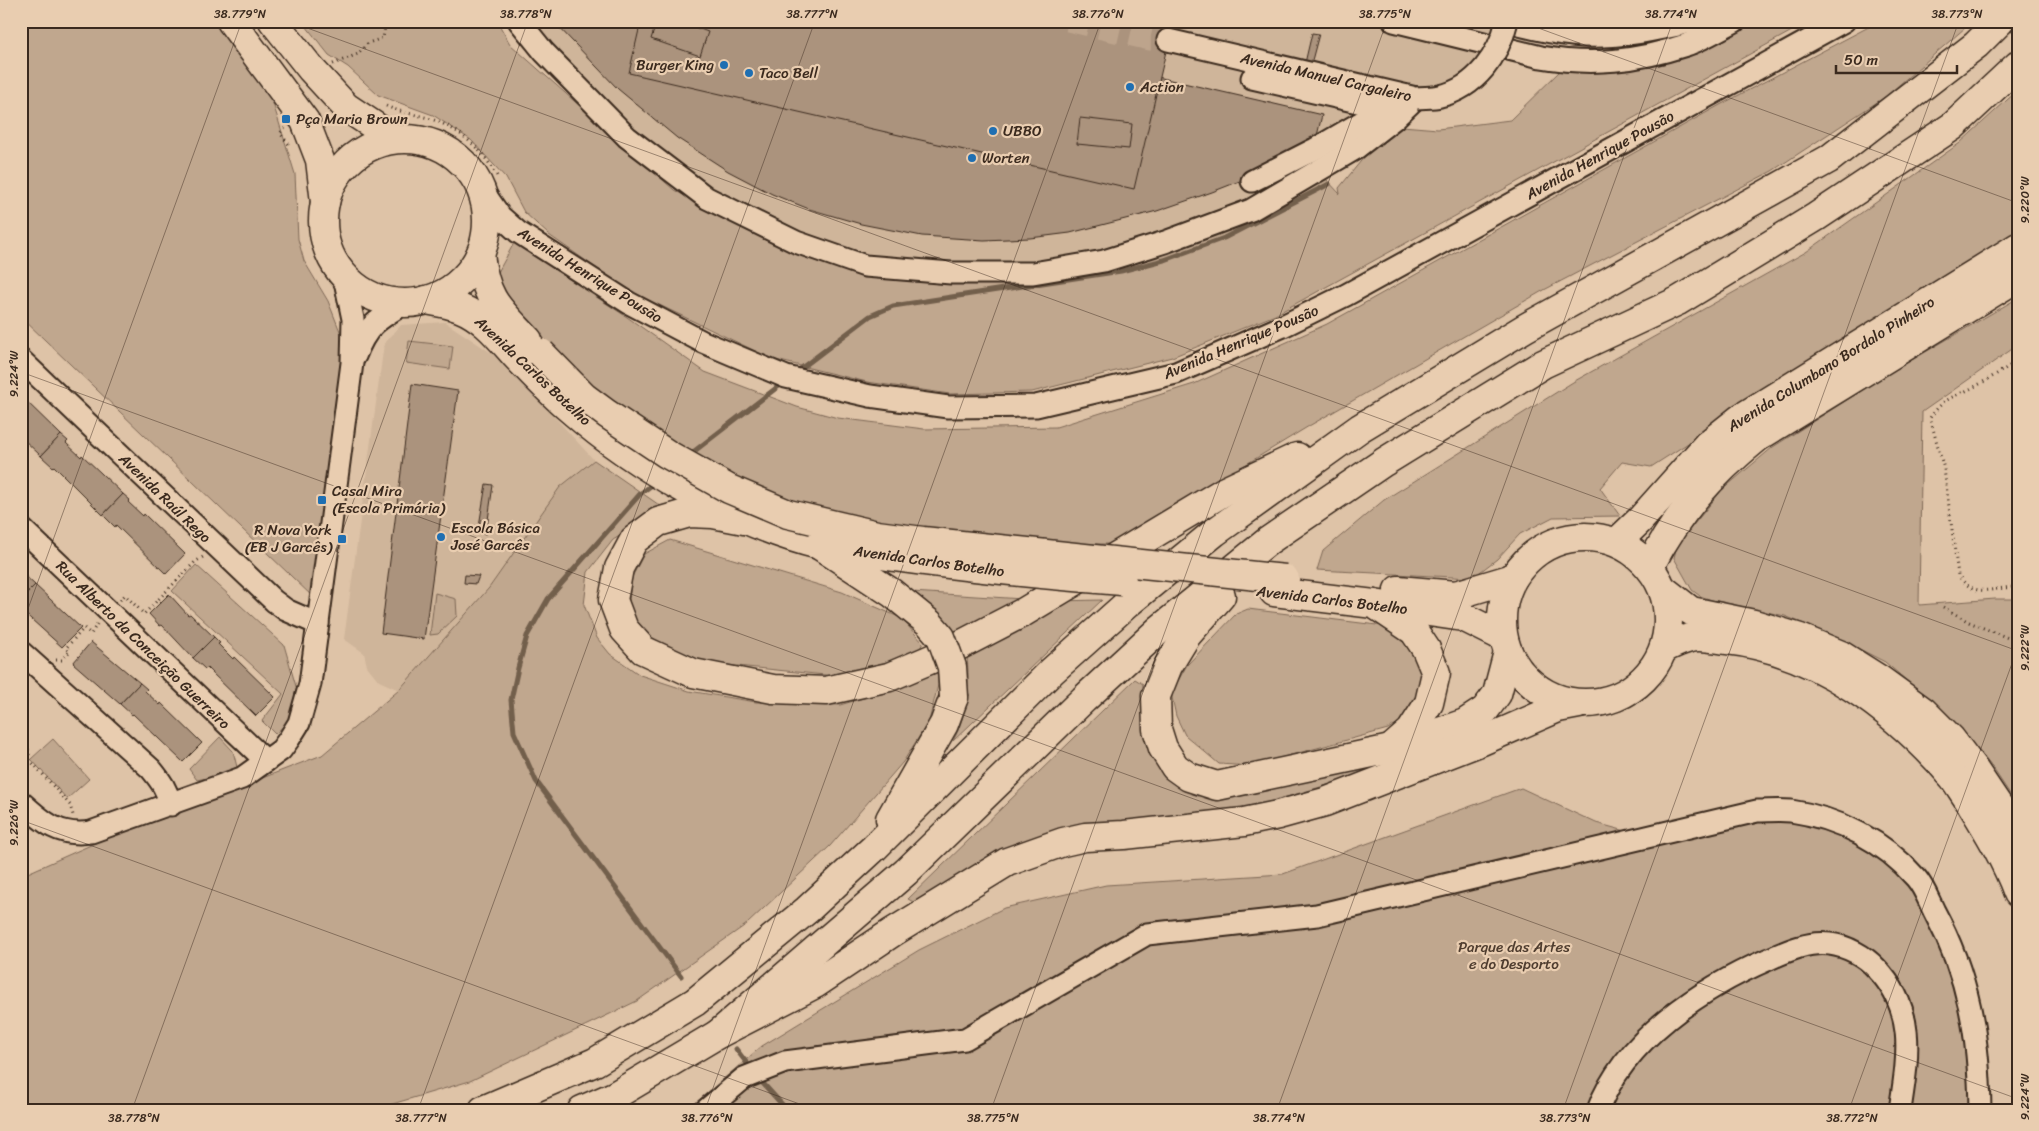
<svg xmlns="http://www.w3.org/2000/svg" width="2039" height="1131" viewBox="0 0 2039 1131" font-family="Sriracha,sans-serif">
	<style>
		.built { fill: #cfb59a }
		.green { fill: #c0a78e; stroke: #7e6856 }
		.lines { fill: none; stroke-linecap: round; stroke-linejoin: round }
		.stream { stroke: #725e4c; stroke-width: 5 }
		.building { fill: #ab937d; stroke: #3b2a1e; fill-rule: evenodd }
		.minor-tunnel { stroke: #bda48c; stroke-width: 21; stroke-dasharray: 21 11; stroke-linecap: butt }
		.minor-casing { stroke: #3b2a1e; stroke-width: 25 }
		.major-casing { stroke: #3b2a1e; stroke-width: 31 }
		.highway-casing { stroke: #3b2a1e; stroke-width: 31 }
		.path { stroke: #3b2a1e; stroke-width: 3; stroke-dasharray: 1 4; stroke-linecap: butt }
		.minor { stroke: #e9cdb0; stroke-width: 21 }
		.major { stroke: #e9cdb0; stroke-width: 28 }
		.highway { stroke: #e9cdb0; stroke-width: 28 }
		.minor-bridge-casing { stroke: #3b2a1e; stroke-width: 25; stroke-linecap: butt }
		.major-bridge-casing { stroke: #3b2a1e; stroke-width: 31; stroke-linecap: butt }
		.highway-bridge-casing { stroke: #3b2a1e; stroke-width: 31; stroke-linecap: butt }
		.minor-bridge { stroke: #e9cdb0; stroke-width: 21 }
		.major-bridge { stroke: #e9cdb0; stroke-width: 28 }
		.highway-bridge { stroke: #e9cdb0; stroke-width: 28 }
		.ticks { fill: none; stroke: #3b2a1e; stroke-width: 1; stroke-opacity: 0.45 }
		.poi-dot { fill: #1f6fb2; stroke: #e9cdb0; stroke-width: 2 }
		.labels { text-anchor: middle; stroke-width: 4.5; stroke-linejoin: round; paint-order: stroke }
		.poi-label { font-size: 15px; fill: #3b2a1e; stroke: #e9cdb0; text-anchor: start }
		.street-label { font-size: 15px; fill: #3b2a1e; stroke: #e9cdb0 }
		.park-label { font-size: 15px; fill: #4f3d2f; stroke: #e9cdb0 }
		.neatline { fill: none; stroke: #3b2a1e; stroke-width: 2 }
		.ticks-label { font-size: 12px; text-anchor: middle; fill: #3b2a1e }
	</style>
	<rect width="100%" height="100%" fill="#dec3a7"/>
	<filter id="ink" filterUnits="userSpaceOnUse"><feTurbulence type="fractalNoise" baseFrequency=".02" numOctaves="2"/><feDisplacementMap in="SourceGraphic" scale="10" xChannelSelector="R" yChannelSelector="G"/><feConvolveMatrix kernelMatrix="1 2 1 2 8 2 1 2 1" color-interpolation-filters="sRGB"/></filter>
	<g filter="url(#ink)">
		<g class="built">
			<path d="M519,21H1507L1496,52L1439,96L1251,210L1033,273L865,266L707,198Z"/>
			<path d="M445,322L502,360L594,460L560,487L489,588L399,690L379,681L367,666L364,653L344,639L384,344L401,325Z"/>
		</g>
		<g class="green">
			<path d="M21,21H216L267,84L295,174L298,239L304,261L328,301L345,344L315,599L21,317Z"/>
			<path d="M302,21H497L510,44L674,190L749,230L876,275L1153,256C1214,238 1268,208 1325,178L1340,194L1339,188L1369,151L1402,126L1438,129L1510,120L1562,69L1684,53L1759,21H1810L1275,315L1172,357L1032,392L950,394L867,382L772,359L628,290L549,235L524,212L506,178L471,140L433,115L378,95L348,67L329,55Z"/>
			<path d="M1880,21H1973L1885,97L1772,171L1544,290L1309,426L1115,544H1070L897,528L777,499L713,471L655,432L576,374L510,300L497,274L514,243L627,317L705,372L797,407L838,418L924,429L1056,427L1194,384L1327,324L1720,105Z"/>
			<path d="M2018,90V231L1651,467L1622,462L1600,488L1620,516L1553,517L1520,534L1497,559L1472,578L1317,570L1323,551L1384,500L1573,382L1806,252L1960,143Z"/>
			<path d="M2018,298V345L1922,412L1919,605L1995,599H2018V806L1992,767L1956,723L1885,662L1838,638L1785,616L1712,600L1700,596L1692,590L1674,558L1677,545L1722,490L1773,447L1886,375Z"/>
			<path d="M409,341L453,346L450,369L406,363Z"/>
			<path d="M594,460L665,509L613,540L588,572L584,605L597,638L610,654L640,675L689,691L756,702L840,705L887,691L937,669L938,685L929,721L903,762L830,846L747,924L637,1001L470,1081L372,1110H21V876L102,840L322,755L399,690L489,588L560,487Z"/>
			<path d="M670,540L842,592L901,618L923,643L917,653L872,669L835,676L708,663L668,647L637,628L629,601L632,577L644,554Z"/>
			<path d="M196,565L284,645L297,690L288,722L275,734L262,721L283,694L172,591Z"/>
			<path d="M912,592L1023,599L956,640Z"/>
			<path d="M435,593L456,599L457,616L438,634L430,635Z"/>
			<path d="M1102,600L953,741C967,714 970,686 967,656L1056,601Z"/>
			<path d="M1248,609L1385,626L1413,651L1421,668L1424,687L1413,714L1388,729L1250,766L1219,764L1185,735L1176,716L1171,693L1187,665L1236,614Z"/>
			<path d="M1135,679L1143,684C1143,713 1145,745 1161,770C1164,775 1171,779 1176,783L1432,754L1219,817L1157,823L919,905L908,899Z"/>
			<path d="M220,737L233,751L237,767L215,776L197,780L189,769Z"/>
			<path d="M53,739L89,779L67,799L31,759Z"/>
			<path d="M1521,788L1596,823L1633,833L1823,811L1925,884L1988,1110H687L762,1046L919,950L1004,908L1106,885L1283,874Z"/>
		</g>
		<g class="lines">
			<g class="stream">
				<path d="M795,373L870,316L893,306L1121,271L1164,260L1224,238L1329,184"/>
				<path d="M688,456L784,382"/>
				<path d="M656,482L641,493L548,599L527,636L518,668L511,700L514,732L536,781L681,976"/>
				<path d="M736,1049L752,1070"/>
				<path d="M759,1079L787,1110"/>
			</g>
		</g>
		<g class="building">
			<path d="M553,21H795L782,57L890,95L1003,109L1013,21H1107L1097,63L1322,115L1315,144L1250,177L1212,192L1157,211L1070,233L1030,238L984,240L922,236L861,224L809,209L772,194L728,171L677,138L618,89Z"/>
			<path d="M641,21H657L651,39L700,56L708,32L684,23L685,21H1173L1134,189L629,73ZM1080,118L1132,124L1129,149L1077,144Z"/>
			<path d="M1312,33L1319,34L1311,64L1305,63Z"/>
			<path d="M412,384L458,391L424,639L381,633Z"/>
			<path d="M21,396L61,435L41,456L21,437Z"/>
			<path d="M61,435L68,441L66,443L81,457L82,455L123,494L103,515L54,466L53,467L41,456Z"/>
			<path d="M486,484L493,485L486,534L478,532Z"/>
			<path d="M123,494L130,500L128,502L143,516L144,514L185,554L166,574L116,525L115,527L103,515Z"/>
			<path d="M21,572L35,585L21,599Z"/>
			<path d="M465,575L479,576L476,584L464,583Z"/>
			<path d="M35,585L81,628L62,647L21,610V599Z"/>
			<path d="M169,594L188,615L190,614L214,637L193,658L162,625L160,626L149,614Z"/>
			<path d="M214,637L220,643L218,644L233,659L234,657L275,697L256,716L207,668L205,669L193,658Z"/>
			<path d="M91,642L140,683L120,704L73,663Z"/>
			<path d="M140,683L147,689L145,691L160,705L161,703L202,743L183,762L133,714L132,715L120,704Z"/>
		</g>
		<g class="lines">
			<path class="minor-tunnel" d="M1068,21L1150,40H1168"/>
			<g class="minor-casing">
				<g id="minor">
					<path d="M519,21L544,52L627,137L707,198L796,242L865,266L951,273H1033L1104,261L1165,242L1251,210L1355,149L1395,118L1416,98"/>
					<path d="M1394,21L1541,57C1592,66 1637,61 1686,45C1702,40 1719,29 1735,21"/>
					<path d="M1504,21C1526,27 1549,33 1572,35C1613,40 1656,30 1696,21"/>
					<path d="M1168,40L1416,98"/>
					<path d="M1252,78L1358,102L1372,103L1393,100"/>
					<path d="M1252,181L1315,149L1365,120L1378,114L1402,110"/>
					<path d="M480,187L500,216L518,232L629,303L703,342L786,377L870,396L948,407L1036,406L1176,373L1281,327L1346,295L1844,21"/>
					<path d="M355,356C367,325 377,320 405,303"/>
					<path d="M21,360L274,601L286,610L318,624"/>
					<path d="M21,528L266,761"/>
					<path d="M21,652L151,769C161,781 167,790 171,805"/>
					<path d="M21,802C43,822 59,837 91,832L242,778L281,750L289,739L299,723L310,684L352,363L353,319L344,276"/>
					<path d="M706,1110L744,1078L785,1062L965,1039L1147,934L1317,915L1757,811C1768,811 1780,810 1791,811C1839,818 1884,841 1916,878C1924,887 1929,901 1934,911C1969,976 1979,1037 1980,1110"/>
					<path d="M1598,1110C1624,1039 1702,988 1769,959C1787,951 1809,941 1830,944C1847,946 1865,956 1876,968C1917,1010 1908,1057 1900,1110"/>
				</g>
			</g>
			<g class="major-casing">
				<g id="major">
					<path d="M231,21L305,121L320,160L325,202"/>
					<path d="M273,21L311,69L346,107L394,139"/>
					<circle cx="405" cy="221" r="82"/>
					<path d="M480,255C486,301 498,308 528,340"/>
					<path d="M426,300C437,302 450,304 460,308C483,317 498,336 514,354C532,373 551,393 571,410C636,467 735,524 819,545"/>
					<circle cx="1585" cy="620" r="83"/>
					<path d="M1617,542L1640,520L1707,445L1741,418L2018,247"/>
					<path d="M1650,566C1678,512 1711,475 1758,437L2018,277"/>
					<path d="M1398,590L1456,595L1513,578"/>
					<path d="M1664,590L1691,611L1754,624L1800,638L1841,655L1879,679L1923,711L1951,739L1973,768L2018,835"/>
					<path d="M1274,592L1374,604L1463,617L1503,637"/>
					<path d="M1665,648C1673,644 1681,640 1690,638C1701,635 1716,639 1727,640C1817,650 1896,711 1953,777C1959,785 1964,794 1970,802C1988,831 2006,861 2018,893"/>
				</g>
			</g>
			<g class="highway-casing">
				<g id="highway">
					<path d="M744,520L713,514L689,513L658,522L634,540L619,568L613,600L624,629L643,650L693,673L773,689L826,691L889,677L943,654L1024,612L1225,491L1297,457"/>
					<path d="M1221,596L1187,635L1168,666L1156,696L1157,729L1163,748L1175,767L1189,777L1217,786L1391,749L1465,723L1485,710L1497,694L1508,652"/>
					<path d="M1374,604L1414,631L1426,649L1436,673L1429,703L1411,731L1394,746"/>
					<path d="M890,819L944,724L954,697"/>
					<path d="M718,1034L906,872L1084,699L1161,628L1268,541L1384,462L1543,364L1678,301L1816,217L1953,126L2018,65"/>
					<path d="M483,1110L595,1062L695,1002L807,910L874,848L1052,671L1127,604L1215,532L1360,428L1525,328L1829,159L1976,45L2000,21"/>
					<path d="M582,1110L614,1096L718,1034L815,984L893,932L1007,862L1063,842L1085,837L1124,835L1244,822L1278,815L1325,802L1482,741L1558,708L1579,704"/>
				</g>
			</g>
			<g class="path">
				<path d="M333,64L358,54L368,43L383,38L386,21"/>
				<path d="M386,106C399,112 414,114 428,118C458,127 484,150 498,178"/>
				<path d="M285,128L280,133L290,146"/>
				<path d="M2018,360C2004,370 1989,379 1974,387C1954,397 1943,398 1930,418L1944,469L1958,575C1976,600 1991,587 2018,587"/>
				<path d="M120,600L125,595L144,614L195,562L203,557"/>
				<path d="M1943,607L1969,622L2018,642"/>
				<path d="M56,660H62L70,651L66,648L84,628L91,634L97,624"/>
				<path d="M21,688L27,681"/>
				<path d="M21,710L30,760L70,805L73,815"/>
			</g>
			<use href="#minor" class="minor"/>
			<use href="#major" class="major"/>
			<use href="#highway" class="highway"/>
			<g class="minor-bridge-casing">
				<path id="minor-bridge" d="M1416,98C1424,97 1432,98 1440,96C1476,88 1499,55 1507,21"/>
			</g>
			<g class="major-bridge-casing">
				<g id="major-bridge">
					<path d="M541,353L584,397L607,414L667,454L729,489L788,514L877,535L923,541L1285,579"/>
					<path d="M819,545C919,563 1020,573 1122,581"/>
				</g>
			</g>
			<g class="highway-bridge-casing">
				<path id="highway-bridge" d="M819,545L892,593L929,623L941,637L952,667L954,697"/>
			</g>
			<use href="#minor-bridge" class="minor-bridge"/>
			<use href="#major-bridge" class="major-bridge"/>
			<use href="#highway-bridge" class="highway-bridge"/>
		</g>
	</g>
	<path class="ticks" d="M288,21L2018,651M1519,21L2018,203M21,372L2018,1099M21,628L242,21M21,820L816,1110M132,1110L528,21M418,1110L815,21M705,1110L1101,21M991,1110L1387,21M1277,1110L1673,21M1563,1110L1959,21M1849,1110L2018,647"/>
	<g class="poi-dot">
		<circle cx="724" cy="65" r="5"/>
		<circle cx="749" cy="73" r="5"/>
		<circle cx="1130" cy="87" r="5"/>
		<rect x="281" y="114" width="10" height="10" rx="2.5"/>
		<circle cx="993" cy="131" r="5"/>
		<circle cx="972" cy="158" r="5"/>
		<rect x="317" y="495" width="10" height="10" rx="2.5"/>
		<circle cx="441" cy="537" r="5"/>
		<rect x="337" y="534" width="10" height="10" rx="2.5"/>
	</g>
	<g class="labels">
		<g class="poi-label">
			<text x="714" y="70" text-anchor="end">Burger King</text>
			<text x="759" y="78">Taco Bell</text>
			<text x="1140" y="92">Action</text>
			<text x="296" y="124">Pça Maria Brown</text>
			<text x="1003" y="136">UBBO</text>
			<text x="982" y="163">Worten</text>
			<text x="332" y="496">Casal Mira<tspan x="332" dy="17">(Escola Primária)</tspan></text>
			<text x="451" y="533">Escola Básica<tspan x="451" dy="17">José Garcês</tspan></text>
			<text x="332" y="535" text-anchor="end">R Nova York<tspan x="332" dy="17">(EB J Garcês)</tspan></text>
		</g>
		<g class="street-label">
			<text transform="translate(1326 77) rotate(13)" y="5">Avenida Manuel Cargaleiro</text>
			<text transform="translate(1600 155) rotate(-29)" y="5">Avenida Henrique Pousão</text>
			<text transform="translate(590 275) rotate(32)" y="5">Avenida Henrique Pousão</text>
			<text transform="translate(1241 342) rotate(-23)" y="5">Avenida Henrique Pousão</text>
			<text transform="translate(1831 364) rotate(-32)" y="5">Avenida Columbano Bordalo Pinheiro</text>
			<text transform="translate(533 371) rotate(43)" y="5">Avenida Carlos Botelho</text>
			<text transform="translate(165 498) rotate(44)" y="5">Avenida Raúl Rego</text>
			<text transform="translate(929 561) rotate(8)" y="5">Avenida Carlos Botelho</text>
			<text transform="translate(1332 600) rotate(7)" y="5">Avenida Carlos Botelho</text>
			<text transform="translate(143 645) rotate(44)" y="5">Rua Alberto da Conceição Guerreiro</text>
		</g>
		<g class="park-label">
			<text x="1514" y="952">Parque das Artes<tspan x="1514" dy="17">e do Desporto</tspan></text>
		</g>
	</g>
	<rect width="2039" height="1131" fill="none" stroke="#e9cdb0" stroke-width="55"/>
	<path d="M1836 65v8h121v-8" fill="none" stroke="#3b2a1e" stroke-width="2.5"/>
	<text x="1844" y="65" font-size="15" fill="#3b2a1e" stroke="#e9cdb0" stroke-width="4" paint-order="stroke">50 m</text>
	<rect x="28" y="28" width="1984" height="1076" class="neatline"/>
	<g class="ticks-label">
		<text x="240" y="18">38.779°N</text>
		<text x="526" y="18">38.778°N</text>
		<text x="812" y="18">38.777°N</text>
		<text x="1098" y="18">38.776°N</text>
		<text x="1385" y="18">38.775°N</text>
		<text x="1671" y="18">38.774°N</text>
		<text x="1957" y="18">38.773°N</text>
		<text transform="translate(2025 200) rotate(-90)" y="4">9.220°W</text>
		<text transform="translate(14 374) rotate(-90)" y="4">9.224°W</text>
		<text transform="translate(2025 648) rotate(-90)" y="4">9.222°W</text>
		<text transform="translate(14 823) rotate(-90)" y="4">9.226°W</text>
		<text transform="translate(2025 1097) rotate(-90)" y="4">9.224°W</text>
		<text x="134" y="1122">38.778°N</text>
		<text x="421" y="1122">38.777°N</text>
		<text x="707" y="1122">38.776°N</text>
		<text x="993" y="1122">38.775°N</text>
		<text x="1279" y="1122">38.774°N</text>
		<text x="1565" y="1122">38.773°N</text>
		<text x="1852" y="1122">38.772°N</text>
	</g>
</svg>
